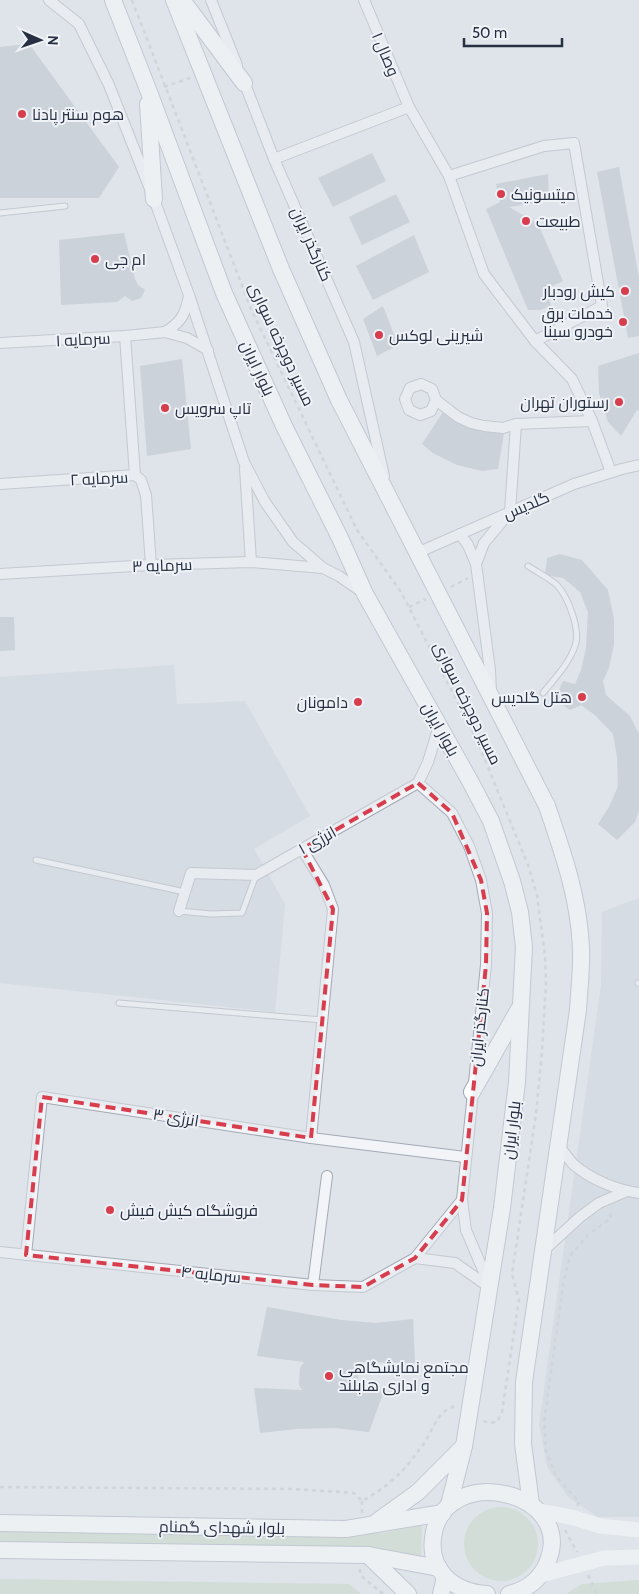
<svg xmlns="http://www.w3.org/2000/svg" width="639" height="1594" viewBox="0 0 639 1594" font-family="Cabin,Cairo,sans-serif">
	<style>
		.built { fill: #cdd2dc }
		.green { fill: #c4d4c0 }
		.building { fill: #b6bcc7 }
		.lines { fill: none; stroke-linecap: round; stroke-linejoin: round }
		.lane-casing { stroke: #a4aab4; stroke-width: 7 }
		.street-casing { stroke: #a4aab4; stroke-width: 12 }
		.primary-casing { stroke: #9ea7b6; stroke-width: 18 }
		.path { stroke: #bec1c9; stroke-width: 2.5; stroke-dasharray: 4 4; stroke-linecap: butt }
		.lane { stroke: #f3f4f8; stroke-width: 5 }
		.street { stroke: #f3f4f8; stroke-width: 10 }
		.secondary { stroke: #fff; stroke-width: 15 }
		.primary { stroke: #fff; stroke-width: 16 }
		.marked { fill: none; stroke: #d73d4d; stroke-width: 4; stroke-dasharray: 10 6; stroke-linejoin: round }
		.poi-dot { fill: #d73d4d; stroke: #eff2f7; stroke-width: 2 }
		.labels { text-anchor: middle; stroke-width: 4; stroke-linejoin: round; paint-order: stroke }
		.street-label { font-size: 16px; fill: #273042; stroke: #eff2f7 }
		.poi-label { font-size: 16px; fill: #273042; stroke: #eff2f7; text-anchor: start }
	</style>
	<rect width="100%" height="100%" fill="#dfe3ea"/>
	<g class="built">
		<path d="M174,665L177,704L245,701L310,816L254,849L285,904L275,1012L0,983V677Z"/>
		<path d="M639,898V1517H598L569,1498L547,1467L539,1424L601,985L602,912Z"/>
	</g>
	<g class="green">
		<circle cx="501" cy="1544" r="37"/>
		<path d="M422,1525L421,1557L384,1550L354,1547L0,1542V1527L382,1533Z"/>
		<path d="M0,1579L349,1584L361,1594H0Z"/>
		<path d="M639,1580V1594H566L582,1584Z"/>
	</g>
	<g class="building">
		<path d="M29,44L119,167L99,198H0V47Z"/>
		<path d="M372,153L386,181L333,207L318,178Z"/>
		<path d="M619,167L639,278V336L628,338L597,172Z"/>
		<path d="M548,174L549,201L509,207L538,224L563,281L546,289L551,306L540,310H528L486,209L500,202L496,184Z"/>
		<path d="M396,194L410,222L362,245L349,217Z"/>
		<path d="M124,233L135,279L138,285L145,290L141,298L132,301L125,296L117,302L61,305L59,240Z"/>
		<path d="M414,235L429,272L373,300L356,266Z"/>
		<path d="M383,306L398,345L377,356L363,319Z"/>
		<path d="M639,353V411L637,410L621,436L608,422L599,393L598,366Z"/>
		<path d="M182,359L191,449L147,456L140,366Z"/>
		<path d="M443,412L467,427L504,433L498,469L482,471L457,465L433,453L422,444Z"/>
		<path d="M560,554L582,560L608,590L614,619V644L609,668L603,681L606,695L630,716L639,734V810L635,822L617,840L598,824L609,807L618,786L617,757L613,734L595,715L581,705L570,710L555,700L563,681L575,684L581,670L586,648L588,612L580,592L563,578L545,575L547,558Z"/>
		<path d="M0,617H14L15,650L0,651Z"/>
		<path d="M267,1307L341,1320L376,1323L413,1319L415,1363L356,1362L359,1367L357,1389L384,1391L369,1432L335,1428L296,1429L260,1433L254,1388L302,1390L299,1385L300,1368L304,1362L257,1356Z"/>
	</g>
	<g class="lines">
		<g class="lane-casing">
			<g id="lane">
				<path d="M0,213L65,206"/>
				<path d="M528,566C537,572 549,578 557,585C568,597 581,630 575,646C569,664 554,679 543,693"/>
				<path d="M36,860L185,892"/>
				<path d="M179,911L211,914L242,913L256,875"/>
				<path d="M638,983H639"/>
				<path d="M119,1003L322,1020"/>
			</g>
		</g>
		<g class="street-casing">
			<g id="street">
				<path d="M49,0L79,24L109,85L154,199L189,295L244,462L265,502L293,542L323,568L339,576L362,592"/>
				<path d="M211,0L237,65"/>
				<path d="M364,0L409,107L449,176L484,274L535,341L572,379L592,421L611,472"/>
				<path d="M243,79L274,159L354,342L384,476"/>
				<path d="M274,159L409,107"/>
				<path d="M449,176L544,146L574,143L602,306L535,341"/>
				<path d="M165,332C182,322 185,314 189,296"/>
				<path d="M125,336L135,475"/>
				<path d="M0,343L125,336L165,332L187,338L208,350"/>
				<path d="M436,400L431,411L420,415L409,410L405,399L410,388L421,384L432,389L436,400L458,417L471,423L484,426L503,428L516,424L592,421"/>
				<path d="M245,468L251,562"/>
				<path d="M0,484L135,475L141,480L146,495L151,565"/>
				<path d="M460,534L468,545L476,564"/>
				<path d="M417,553L574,484L622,469L639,465"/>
				<path d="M0,574L151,565L251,562L323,568"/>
				<path d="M491,691L490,670L476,564L484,543L510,512L516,424"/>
				<path d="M418,783L452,813L469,846L481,880L487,913L486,965L462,1200L466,1230L489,1284"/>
				<path d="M302,849L324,885L333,909L311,1138"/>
				<path d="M179,911L191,873L256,875L418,783L428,762L439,726"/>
				<path d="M558,1145C563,1151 568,1158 573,1164C590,1179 616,1190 639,1193"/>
				<path d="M543,1251L580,1217L599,1203L627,1191"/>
				<path d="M0,1252L313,1285L363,1287L415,1258L462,1200"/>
				<path d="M26,1255L42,1097L311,1138L465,1157"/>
				<path d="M415,1258L455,1263L489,1287"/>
				<path d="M313,1285L327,1176"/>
			</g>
		</g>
		<g class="primary-casing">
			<g id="primary">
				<path d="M113,0L149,92L224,293L284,426L340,538L365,594L470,781L491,821L512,881L520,912L524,947L517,1082L502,1208L464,1446L449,1505"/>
				<path d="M174,0L281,269L339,400L547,806C563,853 579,898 581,948C582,968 579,990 578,1010L524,1382L523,1444L531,1504"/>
				<path d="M182,0L244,83"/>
				<path d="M148,104L154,199"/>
				<path d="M472,1092L519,1009"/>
				<path d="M0,1523L346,1529L443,1513"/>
				<path d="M375,1523L418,1492L464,1446"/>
				<path d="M0,1550L368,1555L439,1568"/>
				<path d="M368,1555L408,1594"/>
				<path d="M441,1594L445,1577"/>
				<path d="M487,1594C453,1592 426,1569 434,1532C448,1463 575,1491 548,1561C541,1579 527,1590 509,1594"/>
			</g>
		</g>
		<g class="path">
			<path d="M132,0L251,309L357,530L401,592L476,738L528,865L537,895L545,956L546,982L542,1052L536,1114L512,1274L519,1300L502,1412L497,1422L489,1423L483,1421"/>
			<path d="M164,87L190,78"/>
			<path d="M451,587L468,578"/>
			<path d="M409,607L426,599"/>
			<path d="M0,1487L294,1489L354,1493L362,1501C379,1492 397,1478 410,1462C415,1455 421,1448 426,1440C434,1427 438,1411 455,1406"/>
			<path d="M577,1506L579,1502L556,1476L546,1451L544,1422L564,1279L570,1256L589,1234L611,1218L609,1210"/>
			<path d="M362,1513V1501"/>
			<path d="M565,1530L577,1552"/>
			<path d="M360,1569V1575L383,1594"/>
			<path d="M588,1575L597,1594"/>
		</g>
		<use href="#lane" class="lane"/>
		<use href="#street" class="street"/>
		<g class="secondary">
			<path d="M538,1511L571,1517L600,1526L639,1530"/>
			<path d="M541,1575L604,1558L639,1557"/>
		</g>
		<use href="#primary" class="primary"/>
	</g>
	<path d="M0 0H639V1594H0ZM418,783L452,813L481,880L487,913L486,965L462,1200L415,1258L363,1287L313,1285L26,1255L42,1097L311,1138L333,909L302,849Z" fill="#dfe3ea" fill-opacity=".55" fill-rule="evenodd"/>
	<path class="marked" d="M418,783L452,813L481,880L487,913L486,965L462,1200L415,1258L363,1287L313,1285L26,1255L42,1097L311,1138L333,909L302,849Z"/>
	<g class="poi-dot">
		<circle cx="22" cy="114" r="5"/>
		<circle cx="501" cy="194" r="5"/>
		<circle cx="526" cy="221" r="5"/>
		<circle cx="95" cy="259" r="5"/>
		<circle cx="625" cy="291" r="5"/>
		<circle cx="623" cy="322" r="5"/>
		<circle cx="379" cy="335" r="5"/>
		<circle cx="619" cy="402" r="5"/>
		<circle cx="165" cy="408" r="5"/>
		<circle cx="582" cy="697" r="5"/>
		<circle cx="358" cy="702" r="5"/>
		<circle cx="110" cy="1210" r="5"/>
		<circle cx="329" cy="1376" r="5"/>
	</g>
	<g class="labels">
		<g class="street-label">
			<text transform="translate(386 54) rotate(67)" y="6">وصال ۱</text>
			<text transform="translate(312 244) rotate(66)" y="6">کنارگذر ایران</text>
			<text transform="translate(83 339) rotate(-3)" y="6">سرمایه ۱</text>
			<text transform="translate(282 344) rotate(65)" y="6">مسیر دوچرخه سواری</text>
			<text transform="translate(258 368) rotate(65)" y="6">بلوار ایران</text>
			<text transform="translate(99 478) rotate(-3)" y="6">سرمایه ۲</text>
			<text transform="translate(526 505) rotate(-23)" y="6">گلدیس</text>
			<text transform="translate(162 565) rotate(-2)" y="6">سرمایه ۳</text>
			<text transform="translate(468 703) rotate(64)" y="6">مسیر دوچرخه سواری</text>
			<text transform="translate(441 729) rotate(61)" y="6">بلوار ایران</text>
			<text transform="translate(317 840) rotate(-29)" y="6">انرژی ۱</text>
			<text transform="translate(479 1027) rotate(-84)" y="6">کنارگذر ایران</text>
			<text transform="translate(176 1117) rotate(9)" y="6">انرژی ۳</text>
			<text transform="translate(511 1130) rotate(-83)" y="6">بلوار ایران</text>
			<text transform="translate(211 1274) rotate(6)" y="6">سرمایه ۴</text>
			<text transform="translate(222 1527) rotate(1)" y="6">بلوار شهدای گمنام</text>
		</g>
		<g class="poi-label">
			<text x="32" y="120">هوم سنتر پادنا</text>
			<text x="511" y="200">میتسونیک</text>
			<text x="536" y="227">طبیعت</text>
			<text x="105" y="265">ام جی</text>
			<text x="615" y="297" text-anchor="end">کیش رودبار</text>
			<text x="613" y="319" text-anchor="end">خدمات برق<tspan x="613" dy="18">خودرو سینا</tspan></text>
			<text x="389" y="341">شيرينی لوكس</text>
			<text x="609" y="408" text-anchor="end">رستوران تهران</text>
			<text x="175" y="414">تاپ سرویس</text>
			<text x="572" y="703" text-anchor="end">هتل گلدیس</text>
			<text x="348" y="708" text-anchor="end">دامونان</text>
			<text x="120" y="1216">فروشگاه کیش فیش</text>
			<text x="339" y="1373">مجتمع نمایشگاهی<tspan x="339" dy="18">و اداری هابلند</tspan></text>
		</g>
	</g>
	<g transform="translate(40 40) rotate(92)" stroke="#eff2f7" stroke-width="4" paint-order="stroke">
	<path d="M0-4L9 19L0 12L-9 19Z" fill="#273042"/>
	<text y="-8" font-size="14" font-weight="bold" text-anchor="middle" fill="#273042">N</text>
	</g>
	<path d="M464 38v8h98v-8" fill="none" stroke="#273042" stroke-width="2.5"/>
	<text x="472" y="38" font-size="15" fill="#273042" stroke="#eff2f7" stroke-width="4" paint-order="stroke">50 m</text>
</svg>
